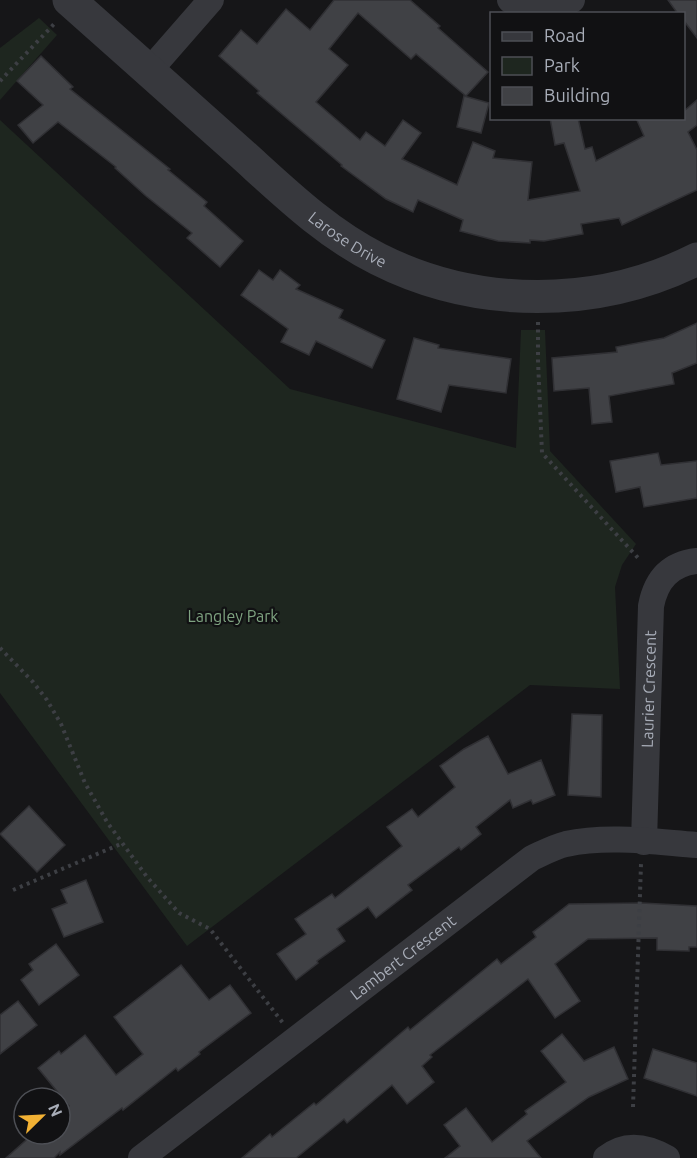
<svg xmlns="http://www.w3.org/2000/svg" width="697" height="1158" viewBox="0 0 697 1158" font-family="Ubuntu,sans-serif">
	<style>
		.green { fill: #1e261f }
		.building { fill: #404145; stroke: #303034; stroke-width: 1.5 }
		.lines { fill: none; stroke-linecap: round; stroke-linejoin: round }
		.path { stroke: #3d3f44; stroke-width: 4; stroke-dasharray: 3 4.5; stroke-linecap: butt }
		.minor { stroke: #37383d; stroke-width: 26 }
		.tertiary { stroke: #37383d; stroke-width: 33 }
		.labels { text-anchor: middle; stroke-width: 4.5; stroke-linejoin: round; paint-order: stroke }
		.street-label { font-size: 16px; fill: #a8adb8; stroke: #111113 }
		.park-label { font-size: 16px; fill: #7fa381; stroke: #111113 }
	</style>
	<rect width="100%" height="100%" fill="#161618"/>
	<g class="green">
		<path d="M39,18L57,35L0,100V48Z"/>
		<path d="M0,120L290,389L516,448L521,330H545L550,451L636,544L622,565L615,587L620,689L530,685L187,946L0,693Z"/>
	</g>
	<g class="building">
		<path d="M334,0H410L440,26L438,28L488,72L466,96L416,54L411,59L358,13L329,49L348,65L316,102L360,140L366,132L385,146L403,120L421,133L402,159L457,185L473,142L495,151L493,158L532,162L528,200L580,191L564,143L555,145L550,118H578L585,149L592,147L596,161L644,136L636,118H684V111L697,100V125L688,132L697,150V190L622,225L619,218L581,224L583,234L544,241L530,240V243L498,241L460,231L463,220L418,200L413,212L386,199L341,166L342,165L257,93L259,91L219,56L241,30L257,44L286,9L310,30Z"/>
		<path d="M668,0H697V38L684,21V14H678Z"/>
		<path d="M41,56L73,87L70,89L170,169L168,170L207,202L204,206L243,241L220,267L187,238L192,233L146,196L115,168L116,167L58,122L33,143L18,125L43,105L17,81Z"/>
		<path d="M464,96L489,103L481,133L457,127Z"/>
		<path d="M259,270L273,280L280,270L300,285L296,289L343,310L339,318L385,340L372,368L316,341L309,355L281,342L288,329L241,295Z"/>
		<path d="M697,323V363L672,373L674,384L609,396L612,422L592,424L589,388L554,391L552,358L617,352L616,347L664,338Z"/>
		<path d="M414,338L439,345L438,348L511,359L506,393L449,385L441,412L397,399Z"/>
		<path d="M658,453L661,465L697,461V498L644,507L640,487L616,492L610,461Z"/>
		<path d="M572,714L602,715L601,797L568,795Z"/>
		<path d="M488,736L508,774L541,760L555,795L533,804L531,800L513,808L510,800L476,827L481,834L461,850L459,847L408,885L412,890L376,918L368,907L337,929L345,941L317,961L318,963L296,980L277,954L306,934L295,919L332,894L335,898L402,846L387,827L412,809L418,817L455,787L440,766L464,749Z"/>
		<path d="M29,806L65,845L37,872L0,834Z"/>
		<path d="M86,880L103,922L64,937L52,909L67,903L61,890Z"/>
		<path d="M642,903L697,906V947H689V951L657,950V938L588,939L555,964L580,1001L555,1018L528,979L430,1055L432,1057L422,1066L434,1082L407,1104L392,1085L347,1123L344,1119L296,1158H242L270,1134L272,1137L314,1103L316,1105L408,1027L410,1030L497,959L501,964L536,937L533,932L569,904Z"/>
		<path d="M56,944L79,975L39,1005L21,980L33,970L29,964Z"/>
		<path d="M181,965L209,1000L230,985L251,1013L199,1052L200,1054L178,1071L176,1068L123,1110L122,1108L60,1155V1152L54,1158H6L33,1134H60V1113L69,1106L38,1068L59,1051L61,1054L85,1035L116,1075L143,1054L114,1017Z"/>
		<path d="M18,1001L37,1025L0,1054V1015Z"/>
		<path d="M562,1034L584,1061L614,1047L628,1079L589,1097L527,1141L541,1158H445L460,1146L444,1125L466,1108L492,1142L527,1114L525,1111L566,1082L541,1051Z"/>
		<path d="M653,1049L697,1063V1096L644,1078Z"/>
	</g>
	<g class="lines">
		<g class="path">
			<path d="M0,81L55,23"/>
			<path d="M538,322V361L542,453L639,559"/>
			<path d="M0,648L33,682L47,700L61,724L85,783L107,822L147,877L179,913L210,929L283,1023"/>
			<path d="M13,890L123,843"/>
			<path d="M633,1107L641,864"/>
		</g>
		<g class="minor">
			<path d="M510,0C532,11 550,10 572,0"/>
			<path d="M149,71L211,0"/>
			<path id="s1" d="M644,842L651,606C656,580 670,564 697,561"/>
			<path id="s2" d="M141,1158L532,858C543,853 554,847 566,844C608,835 655,842 697,845"/>
			<path d="M606,1158C626,1142 646,1146 667,1158"/>
		</g>
		<path class="tertiary" id="s3" d="M69,0C127,51 184,102 242,154C284,192 326,233 378,259C477,309 598,309 697,259"/>
	</g>
	<g class="labels">
		<g class="street-label">
			<text dy="6" stroke="none"><textPath href="#s3" startOffset="368">Larose Drive</textPath></text>
			<text dy="6" stroke="none"><textPath href="#s1" startOffset="153">Laurier Crescent</textPath></text>
			<text dy="6" stroke="none"><textPath href="#s2" startOffset="330">Lambert Crescent</textPath></text>
		</g>
		<g class="park-label">
			<text x="233" y="622">Langley Park</text>
		</g>
	</g>
	<rect x="490" y="12" width="195" height="108" fill="#111113" stroke="#4d4f55" stroke-width="1.5"/>
	<rect x="502" y="32" width="30" height="9" fill="#37383d" stroke="#4d4f55" stroke-width="1.5"/>
	<text x="544" y="42" font-size="18" fill="#a8adb8">Road</text>
	<rect x="502" y="57" width="30" height="18" fill="#1e261f" stroke="#4d4f55" stroke-width="1.5"/>
	<text x="544" y="72" font-size="18" fill="#a8adb8">Park</text>
	<rect x="502" y="87" width="30" height="18" fill="#404145" stroke="#4d4f55" stroke-width="1.5"/>
	<text x="544" y="102" font-size="18" fill="#a8adb8">Building</text>
	<g transform="translate(42 1116) rotate(66)"><circle r="28" fill="#111113" stroke="#4d4f55" stroke-width="1.5"/>
	<path d="M0-4.5L10 22L0 15L-10 22Z" fill="#f2b134"/>
	<text y="-9" font-size="16" font-weight="bold" text-anchor="middle" fill="#a8adb8">N</text>
	</g>
</svg>
